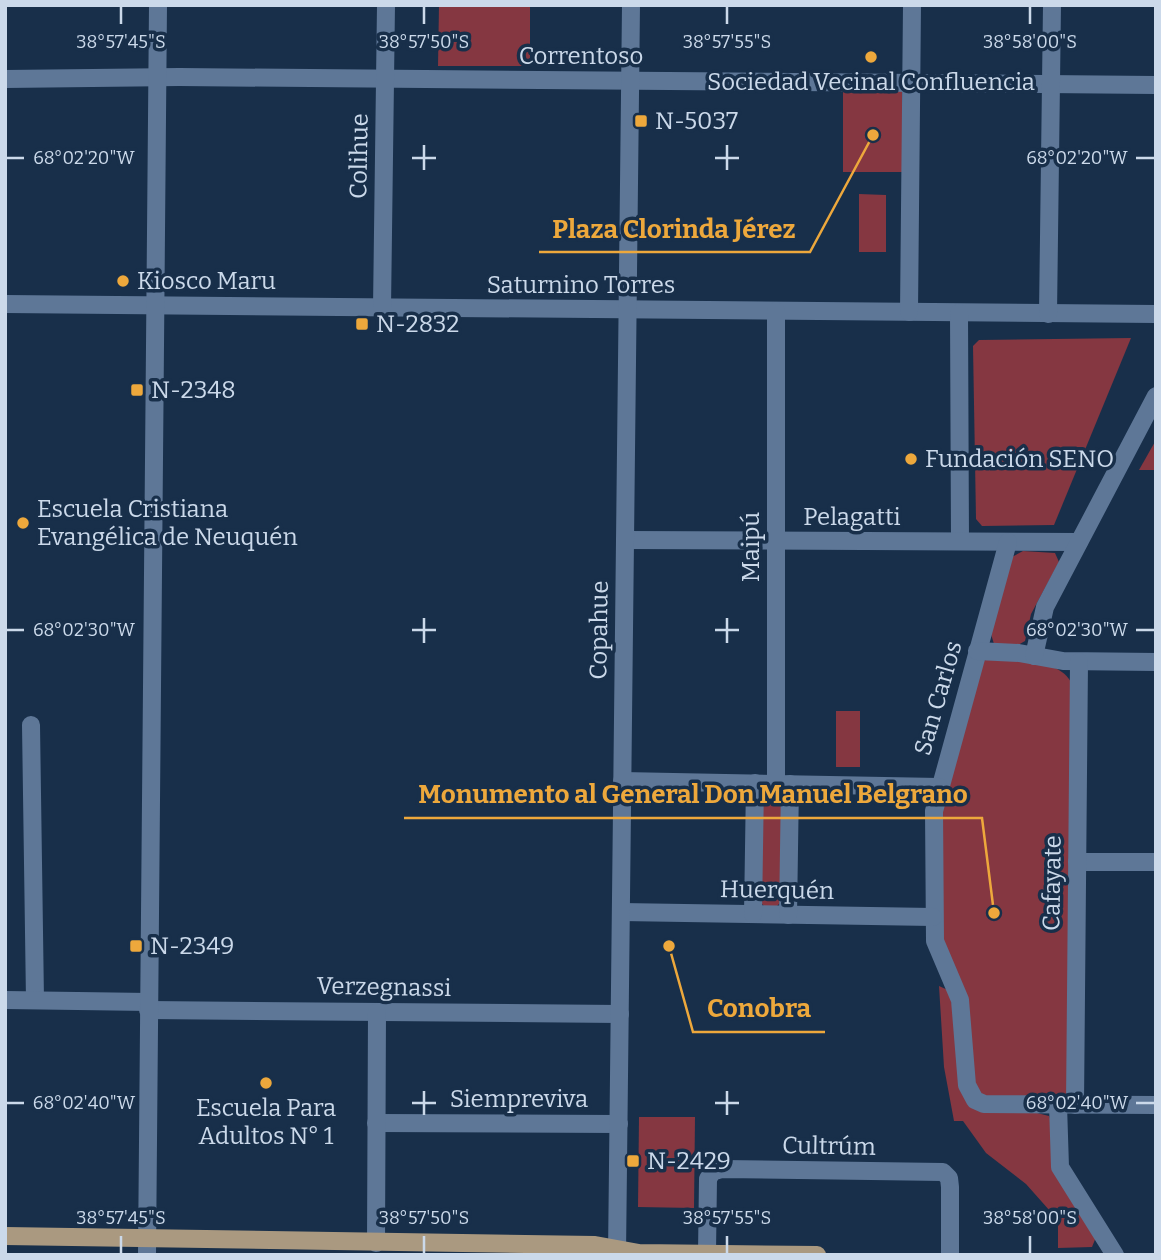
<svg xmlns="http://www.w3.org/2000/svg" width="1161" height="1260" viewBox="0 0 1161 1260" font-family="Bitter,serif">
	<style>
		.green { fill: #853741 }
		.lines { fill: none; stroke-linecap: round; stroke-linejoin: round }
		.minor { stroke: #5e7797; stroke-width: 18 }
		.major { stroke: #aa9980; stroke-width: 18 }
		.ticks { fill: none; stroke: #cbd9ea; stroke-width: 2.5 }
		.poi-dot { fill: #eda83c; stroke: #182f4a; stroke-width: 2.5 }
		.labels { text-anchor: middle; stroke-width: 7; stroke-linejoin: round; paint-order: stroke }
		.street-label { font-size: 24px; fill: #cbd9ea; stroke: #182f4a }
		.poi-label { font-size: 24px; fill: #cbd9ea; stroke: #182f4a; text-anchor: start }
		.ticks-label { font-size: 18px; text-anchor: middle; fill: #cbd9ea; stroke: #182f4a; stroke-width: 7; stroke-linejoin: round; paint-order: stroke }
		.leader { fill: none; stroke: #eda83c; stroke-width: 2.5 }
		.callout-dot { fill: #eda83c; stroke: #182f4a; stroke-width: 2.5 }
		.callout-label { font-size: 26px; text-anchor: middle; font-weight: bold; fill: #eda83c; stroke: #182f4a; stroke-width: 7; stroke-linejoin: round; paint-order: stroke }
	</style>
	<rect width="100%" height="100%" fill="#182f4a"/>
	<g class="green">
		<path d="M439,5H530V66H438Z"/>
		<path d="M843,87L902,90L903,172H843Z"/>
		<path d="M859,194L886,195V252H859Z"/>
		<path d="M1131,338L1054,525L982,526L976,519L973,346L979,340Z"/>
		<path d="M1156,440V470H1139Z"/>
		<path d="M1023,551L1055,553L1059,562L1031,614L1025,641L1018,645L994,644L991,634L1012,557Z"/>
		<path d="M991,658C1016,661 1058,658 1071,682L1069,1090L1066,1097L986,1099L977,1093L941,945L939,814L983,661Z"/>
		<rect x="836" y="711" width="24" height="56"/>
		<path d="M772,794L783,802L781,902L776,907H765L760,902L763,799Z"/>
		<path d="M939,986L950,991L965,1095L1049,1116L1096,1237L1092,1247L1058,1248V1220L1026,1184L986,1153L963,1121H954L944,1067Z"/>
		<path d="M639,1117H695L694,1208L638,1207Z"/>
	</g>
	<g class="lines">
		<g class="minor">
			<path d="M5,79L179,77L1156,85"/>
			<path d="M5,304L1156,314"/>
			<path d="M382,308L386,5"/>
			<path d="M909,312L912,5"/>
			<path d="M959,313L960,541"/>
			<path d="M1048,314L1052,5"/>
			<path d="M625,540L1079,542"/>
			<path d="M1008,542L934,811L935,941L960,1000L967,1085L975,1100L984,1104L1156,1105"/>
			<path d="M977,651L1019,653L1063,661L1156,662"/>
			<path d="M1034,656L1045,607L1156,396"/>
			<path d="M31,725L35,1000"/>
			<path d="M622,781L939,787"/>
			<path d="M776,784V311"/>
			<path d="M1077,862H1156"/>
			<path d="M621,912L933,917"/>
			<path d="M753,914L755,783"/>
			<path d="M788,915L790,784"/>
			<path d="M5,1000L149,1002"/>
			<path d="M148,1010L620,1014"/>
			<path d="M1058,1105L1060,1167L1115,1255"/>
			<path d="M1075,1105L1079,662"/>
			<path d="M376,1123L619,1124"/>
			<path d="M376,1243L377,1012"/>
			<path d="M707,1253L708,1179L712,1172L722,1169L943,1172L949,1178L950,1187V1255"/>
			<path d="M147,1255L158,5"/>
			<path d="M617,1255L631,5"/>
		</g>
		<path class="major" d="M5,1236L595,1245L639,1253L817,1255"/>
	</g>
	<path class="ticks" d="M121,7V24M424,7V24M727,7V24M1030,7V24M424,145V170M727,145V170M7,158H24M412,158H436M715,158H739M1136,158H1154M424,618V643M727,618V643M7,630H24M412,630H436M715,630H739M1136,630H1154M424,1091V1115M727,1091V1115M7,1103H24M412,1103H436M715,1103H739M1136,1103H1154M121,1236V1253M424,1236V1253M727,1236V1253M1030,1236V1253"/>
	<g class="poi-dot">
		<circle cx="871" cy="57" r="7"/>
		<rect x="634" y="114" width="14" height="14" rx="3.5"/>
		<circle cx="123" cy="281" r="7"/>
		<rect x="355" y="317" width="14" height="14" rx="3.5"/>
		<rect x="130" y="383" width="14" height="14" rx="3.5"/>
		<circle cx="911" cy="459" r="7"/>
		<circle cx="23" cy="523" r="7"/>
		<rect x="129" y="939" width="14" height="14" rx="3.5"/>
		<circle cx="266" cy="1083" r="7"/>
		<rect x="626" y="1154" width="14" height="14" rx="3.5"/>
	</g>
	<g class="labels">
		<g class="street-label">
			<text x="581" y="64">Correntoso</text>
			<text transform="translate(359 156) rotate(-89)" y="8">Colihue</text>
			<text x="581" y="293">Saturnino Torres</text>
			<text x="852" y="525">Pelagatti</text>
			<text transform="translate(751 547) rotate(-90)" y="8">Maipú</text>
			<text transform="translate(599 630) rotate(-89)" y="8">Copahue</text>
			<text transform="translate(938 698) rotate(-74)" y="8">San Carlos</text>
			<text transform="translate(1052 883) rotate(-89)" y="8">Cafayate</text>
			<text transform="translate(777 890) rotate(1)" y="8">Huerquén</text>
			<text transform="translate(384 987) rotate(1)" y="8">Verzegnassi</text>
			<text x="519" y="1107">Siempreviva</text>
			<text transform="translate(829 1146) rotate(1)" y="8">Cultrúm</text>
		</g>
		<g class="poi-label">
			<text x="871" y="90" text-anchor="middle">Sociedad Vecinal Confluencia</text>
			<text x="655" y="129">N-5037</text>
			<text x="137" y="289">Kiosco Maru</text>
			<text x="376" y="332">N-2832</text>
			<text x="151" y="398">N-2348</text>
			<text x="925" y="467">Fundación SENO</text>
			<text x="37" y="517">Escuela Cristiana<tspan x="37" dy="28">Evangélica de Neuquén</tspan></text>
			<text x="150" y="954">N-2349</text>
			<text x="266" y="1116" text-anchor="middle">Escuela Para<tspan x="266" dy="28">Adultos N° 1</tspan></text>
			<text x="647" y="1169">N-2429</text>
		</g>
	</g>
	<g class="ticks-label">
		<text x="121" y="48">38°57'45"S</text>
		<text x="424" y="48">38°57'50"S</text>
		<text x="727" y="48">38°57'55"S</text>
		<text x="1030" y="48">38°58'00"S</text>
		<text x="1077" y="164">68°02'20"W</text>
		<text x="84" y="164">68°02'20"W</text>
		<text x="1077" y="636">68°02'30"W</text>
		<text x="84" y="636">68°02'30"W</text>
		<text x="1077" y="1109">68°02'40"W</text>
		<text x="84" y="1109">68°02'40"W</text>
		<text x="121" y="1224">38°57'45"S</text>
		<text x="424" y="1224">38°57'50"S</text>
		<text x="727" y="1224">38°57'55"S</text>
		<text x="1030" y="1224">38°58'00"S</text>
	</g>
	<path class="leader" d="M873 135L810 252H539M994 913L982 818H404M669 946L693 1032H825"/>
	<g class="callout-dot">
		<circle cx="873" cy="135" r="7"/>
		<circle cx="994" cy="913" r="7"/>
		<circle cx="669" cy="946" r="7"/>
	</g>
	<g class="callout-label">
		<text x="674" y="238">Plaza Clorinda Jérez</text>
		<text x="693" y="803">Monumento al General Don Manuel Belgrano</text>
		<text x="759" y="1017">Conobra</text>
	</g>
	<rect width="1161" height="1260" fill="none" stroke="#cbd9ea" stroke-width="14"/>
</svg>
